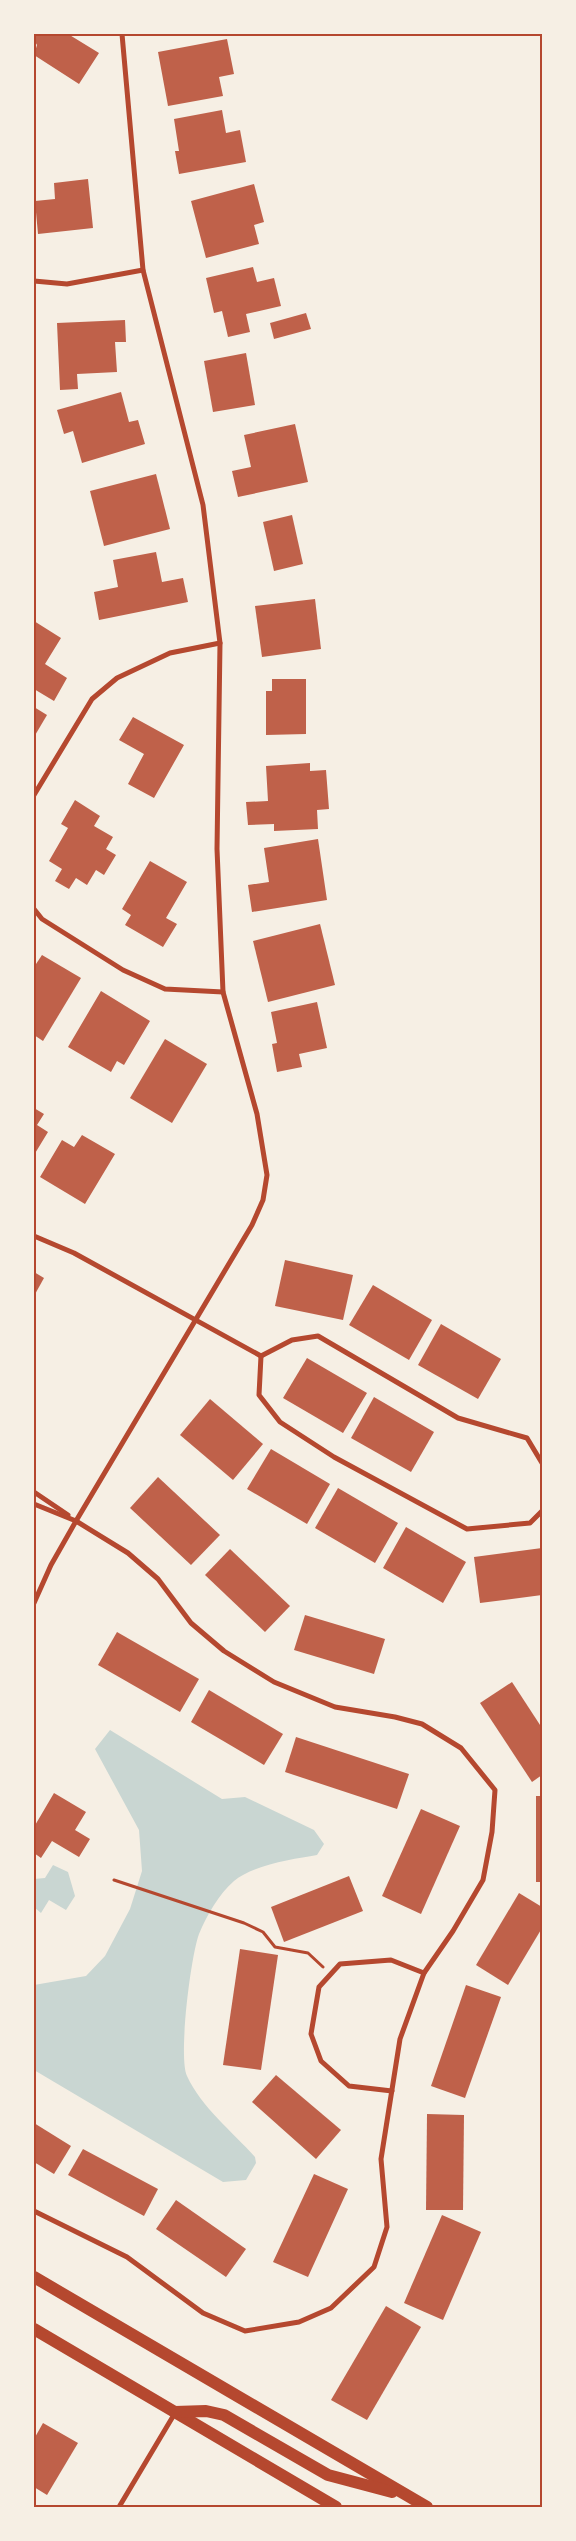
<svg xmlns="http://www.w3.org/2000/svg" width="576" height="2541" viewBox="0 0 576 2541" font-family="'Asap Condensed',sans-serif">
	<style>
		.water { fill: #c9d6d2 }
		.building { fill: #bf614a }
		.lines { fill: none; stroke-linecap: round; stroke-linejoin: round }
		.path { stroke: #b5482f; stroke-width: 3 }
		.minor { stroke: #b5482f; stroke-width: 5 }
		.primary { stroke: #b5482f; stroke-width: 12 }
		.neatline { fill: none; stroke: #b5482f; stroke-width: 2 }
	</style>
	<rect width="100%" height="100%" fill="#f6efe4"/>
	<g class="water">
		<path d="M110,1730L222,1799L245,1797L314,1830L324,1844L317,1855C293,1859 253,1865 234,1881C219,1894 207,1915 199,1934C191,1955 178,2057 187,2076C201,2107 233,2132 255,2157L256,2163L246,2180L223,2182L34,2070V1985L86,1976L105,1956L130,1909L142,1871L139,1830L95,1749Z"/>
		<path d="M53,1865L68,1872L75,1896L66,1910L49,1900L41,1913L34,1907V1879L45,1878Z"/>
	</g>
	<g class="building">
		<path d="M37,34H68L99,53L79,84L34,55L37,45L34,40Z"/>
		<path d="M227,39L234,74L219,77L223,96L168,106L158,52Z"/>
		<path d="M222,110L226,133L240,130L246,162L179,174L175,151H179L174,119Z"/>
		<path d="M88,179L93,228L38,234L35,201L55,199L54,183Z"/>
		<path d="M254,184L264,222L254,225L259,244L206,258L191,201Z"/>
		<path d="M253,267L257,282L274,278L281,306L246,314L250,332L228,337L222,311L214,313L206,278Z"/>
		<path d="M306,313L311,329L274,339L270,323Z"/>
		<path d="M125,320L126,342H115L117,372L77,374L78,389L60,390L57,323Z"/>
		<path d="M246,353L255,405L213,412L204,361Z"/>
		<path d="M121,392L129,422L138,420L145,444L82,463L73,431L64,434L57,410Z"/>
		<path d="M295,424L308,482L238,497L232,471L251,467L244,435Z"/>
		<path d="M156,474L170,529L104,546L90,491Z"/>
		<path d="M292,515L303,564L274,571L263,522Z"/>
		<path d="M156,552L162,582L183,578L188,602L99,620L94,592L118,587L113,560Z"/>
		<path d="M315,599L321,649L262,657L255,606Z"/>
		<path d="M34,621L61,638L45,664L67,678L54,701L34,689Z"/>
		<path d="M272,679H306V734L266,735V691H272Z"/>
		<path d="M34,707L47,715L34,737Z"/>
		<path d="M133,717L184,745L154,798L128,784L144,754L119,740Z"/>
		<path d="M310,763V771L326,770L329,809L317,810L318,829L274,831V824L248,825L246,802L268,801L266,766Z"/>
		<path d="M75,800L100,816L94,826L113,837L106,849L116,855L104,875L96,870L87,885L76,878L69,889L55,881L62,869L49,861L68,828L61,824Z"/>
		<path d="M318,839L327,900L252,912L248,885L269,882L264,848Z"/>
		<path d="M150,861L187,882L166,918L177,924L163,947L125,925L131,915L122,909Z"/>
		<path d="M320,924L335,985L268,1002L253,941Z"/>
		<path d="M42,955L81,978L43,1041L34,1035V967Z"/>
		<path d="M101,991L150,1021L124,1065L117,1061L111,1072L68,1047Z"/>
		<path d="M317,1002L327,1048L299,1054L302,1067L277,1072L272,1044L277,1043L271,1012Z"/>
		<path d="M165,1039L207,1064L172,1123L130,1098Z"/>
		<path d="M34,1108L44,1114L37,1125L48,1132L34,1155Z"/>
		<path d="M82,1135L115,1154L85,1204L40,1177L62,1140L74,1147Z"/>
		<path d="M285,1260L353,1275L343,1320L275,1306Z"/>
		<path d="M34,1272L44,1278L34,1296Z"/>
		<path d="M373,1285L432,1320L409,1360L349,1325Z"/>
		<path d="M441,1324L501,1359L478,1399L418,1365Z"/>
		<path d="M307,1358L367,1393L343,1433L283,1398Z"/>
		<path d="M374,1397L434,1432L411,1472L351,1438Z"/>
		<path d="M210,1399L263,1444L233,1480L180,1435Z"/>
		<path d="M271,1449L330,1484L307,1524L247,1489Z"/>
		<path d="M158,1477L220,1535L191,1565L130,1508Z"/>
		<path d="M338,1488L398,1523L375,1563L315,1528Z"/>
		<path d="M406,1527L466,1562L443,1603L383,1568Z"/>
		<path d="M542,1548V1595L480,1603L474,1557Z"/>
		<path d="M230,1549L290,1606L265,1632L205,1575Z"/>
		<path d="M305,1615L385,1639L374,1674L294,1650Z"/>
		<path d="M117,1632L199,1679L180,1712L98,1665Z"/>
		<path d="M512,1682L542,1728V1775L532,1782L480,1703Z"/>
		<path d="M209,1690L283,1734L264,1765L191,1722Z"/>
		<path d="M296,1737L409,1774L397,1809L285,1772Z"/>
		<path d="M54,1793L86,1812L75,1830L90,1839L79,1857L52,1841L41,1858L34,1853V1827Z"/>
		<rect x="536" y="1796" width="6" height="86"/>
		<path d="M421,1809L460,1826L421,1914L382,1896Z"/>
		<path d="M349,1876L363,1911L284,1942L271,1907Z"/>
		<path d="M519,1893L542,1907V1928L508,1985L476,1965Z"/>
		<path d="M240,1949L278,1955L261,2070L223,2065Z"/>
		<path d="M466,1985L501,1997L465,2098L431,2086Z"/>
		<path d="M276,2075L341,2130L316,2159L252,2102Z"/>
		<path d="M427,2114L464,2115L463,2210H426Z"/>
		<path d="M34,2123L71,2146L54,2174L34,2162Z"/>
		<path d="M83,2149L158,2189L144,2216L68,2175Z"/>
		<path d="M314,2174L348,2189L308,2277L273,2262Z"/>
		<path d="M176,2200L246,2249L226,2277L156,2229Z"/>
		<path d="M442,2215L481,2232L443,2320L404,2303Z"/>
		<path d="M386,2306L421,2327L367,2420L331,2400Z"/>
		<path d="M43,2423L78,2443L47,2495L34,2487V2439Z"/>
	</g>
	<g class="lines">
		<path class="path" d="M114,1880L244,1923L263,1932L275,1947L308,1953L323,1967"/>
		<g class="minor">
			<path d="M34,281L67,284L143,270"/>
			<path d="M34,795L92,699L117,678L170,653L220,643"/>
			<path d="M34,909L42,919L123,970L165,989L223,992"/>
			<path d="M34,1236L74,1253L261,1356"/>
			<path d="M261,1356L259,1395L280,1422L334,1457L467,1529L530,1523L542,1511"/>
			<path d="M261,1356L292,1340L318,1336L458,1418L527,1438L542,1463"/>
			<path d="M34,1492L68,1515"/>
			<path d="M34,1504L76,1521L128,1553L158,1579L191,1623L224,1651L274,1682L335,1707L395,1717L422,1724L461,1748L495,1790L492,1832L483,1880L453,1931L424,1973L400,2039L381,2159L387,2227L374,2267L331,2308L299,2322L245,2331L203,2313L127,2257L34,2211"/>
			<path d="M34,1603L51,1565L76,1521L252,1225L263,1200L267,1175L257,1114L223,992L217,849L220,643L203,505L143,270L122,34"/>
			<path d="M392,2091L349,2086L321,2061L311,2034L319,1987L340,1964L391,1960L424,1973"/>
			<path d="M119,2507L175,2413"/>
		</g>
		<g class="primary">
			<path d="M34,2277L427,2507"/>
			<path d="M34,2329L336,2507"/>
			<path d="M175,2412L206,2411L224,2415L328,2475L392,2492"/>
		</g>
	</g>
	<rect width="576" height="2541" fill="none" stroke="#f6efe4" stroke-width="70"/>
	<rect x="35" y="35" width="506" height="2471" class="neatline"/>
</svg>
